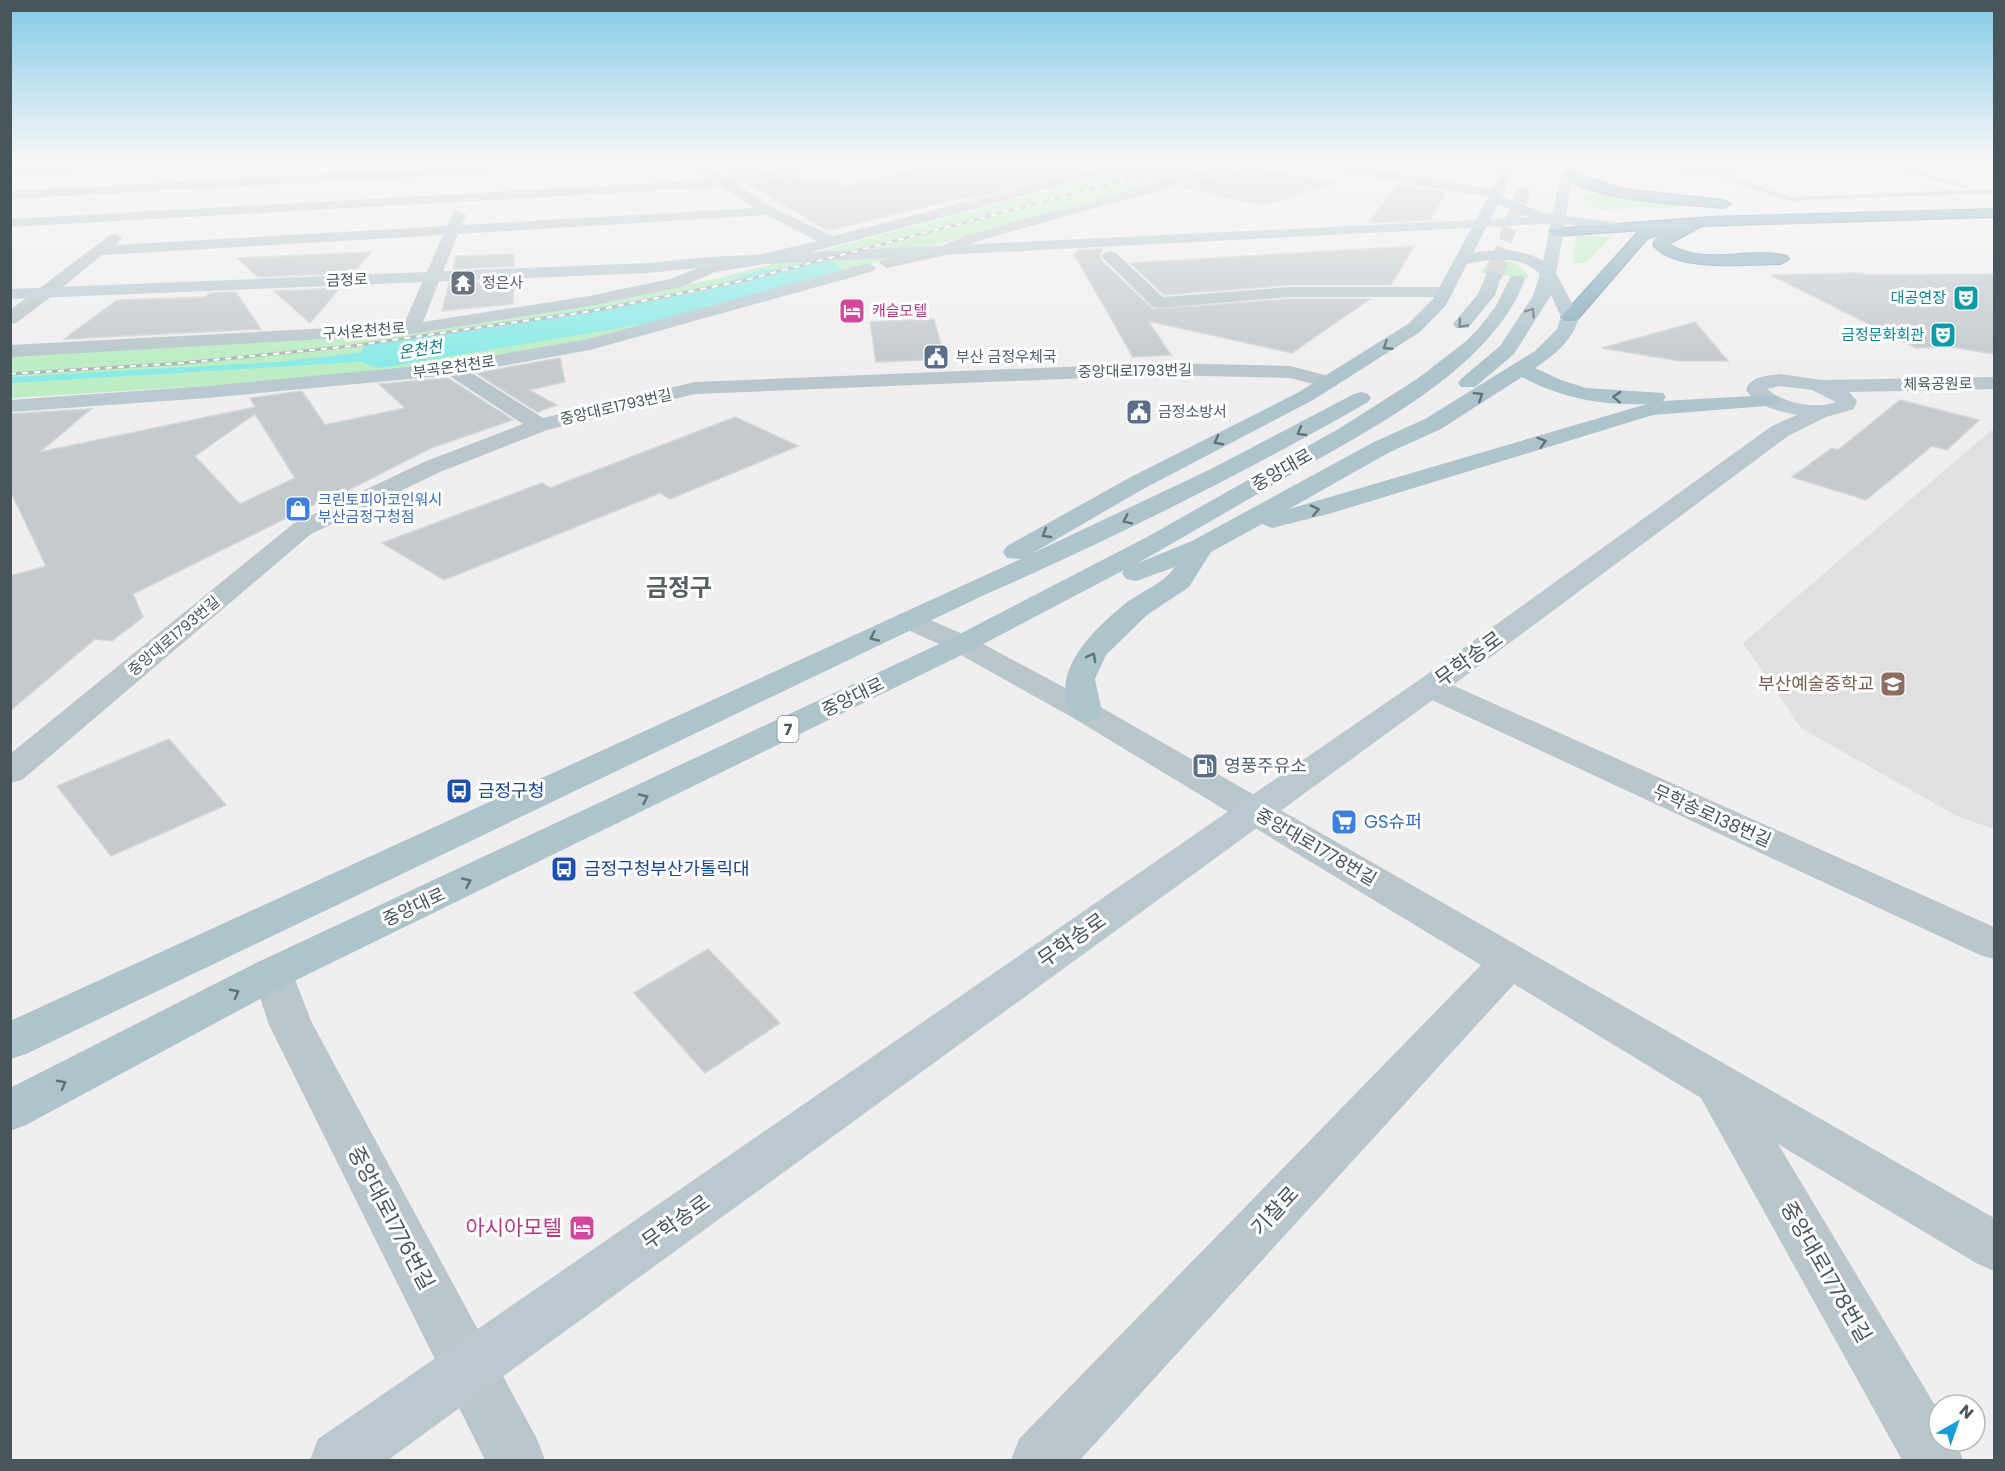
<svg xmlns="http://www.w3.org/2000/svg" width="2005" height="1471" viewBox="0 0 2005 1471" font-family="Poppins,'Noto Sans KR',sans-serif">
	<style>
		.education { fill: #e1dfe0 }
		.green { fill: #bcedc4 }
		.water { fill: #8aeae7 }
		.lines { fill: none; stroke-linecap: round; stroke-linejoin: round }
		.river { fill: #8aeae7; fill-rule: evenodd }
		.building { fill: #c4cacd; stroke: #d2d6d9; stroke-width: 1.5; fill-rule: evenodd }
		.primary-tunnel-far1 { stroke: #c6c8c9; stroke-width: 14; stroke-dasharray: 14 7; stroke-linecap: butt }
		.primary-tunnel { stroke: #c6c8c9; stroke-width: 18; stroke-dasharray: 18 9; stroke-linecap: butt }
		.motorway-casing { stroke: #7198a7; stroke-width: 2 }
		.service { fill: #b9c6cb; fill-rule: evenodd }
		.minor { fill: #b9c6cb; fill-rule: evenodd }
		.tertiary { fill: #b9c6cb; fill-rule: evenodd }
		.secondary { fill: #b9c9cf; fill-rule: evenodd }
		.primary { fill: #aec4cc; fill-rule: evenodd }
		.motorway { fill: #86adbc; fill-rule: evenodd }
		.rail-casing { stroke: #b0b5b8; stroke-width: 3 }
		.rail { stroke: #fff; stroke-width: 2; stroke-dasharray: 6; stroke-linecap: butt }
		.oneway { stroke: #607277 }
		.labels { text-anchor: middle; stroke-width: 6; stroke-linejoin: round; paint-order: stroke }
		.far-street-label { font-size: 15px; fill: #46565b; stroke: #fff }
		.far-worship-label { font-size: 15px; fill: #5b616d; stroke: #fff; text-anchor: start }
		.far-culture-label { font-size: 15px; fill: #0d838f; stroke: #fff; text-anchor: end }
		.far-hotel-label { font-size: 15px; fill: #b23c85; stroke: #fff; text-anchor: start }
		.far-service-label { font-size: 15px; fill: #4e5e75; stroke: #fff; text-anchor: start }
		.far-shop-label { font-size: 15px; fill: #366cbe; stroke: #fff; text-anchor: start }
		.far-water-label { font-size: 16px; font-style: italic; fill: #107f7d; stroke: #fff }
		.shield { fill: #fff; stroke: #7e898c; stroke-width: 1.5 }
		.shield-label { font-size: 16px; font-weight: bold; fill: #46565b }
		.street-label { font-size: 18px; fill: #46565b; stroke: #fff }
		.education-label { font-size: 18px; fill: #785e54; stroke: #fff; text-anchor: end }
		.service-label { font-size: 18px; fill: #4e5e75; stroke: #fff; text-anchor: start }
		.transit-label { font-size: 18px; fill: #164399; stroke: #fff; text-anchor: start }
		.shop-label { font-size: 18px; fill: #366cbe; stroke: #fff; text-anchor: start }
		.near-street-label { font-size: 21px; fill: #46565b; stroke: #fff }
		.near-hotel-label { font-size: 21px; fill: #b23c85; stroke: #fff; text-anchor: end }
		.district-label { font-size: 24px; font-weight: bold; fill: #5a6062; stroke: #fff }
	</style>
	<rect width="100%" height="100%" fill="#f0eeee"/>
	<path class="education" d="M1994,428V829L1957,816L1801,728L1743,643Z"/>
	<g class="green">
		<path d="M1167,159H1239L759,295L575,343L484,360L283,381L11,398V354L365,334L622,298L723,277Z"/>
		<path d="M1584,193L1680,204L1684,207L1603,210L1584,206Z"/>
		<path d="M1576,236L1611,237L1586,263H1573Z"/>
		<path d="M1500,260C1516,262 1520,264 1529,278L1481,273L1487,263Z"/>
	</g>
	<path class="water" d="M761,269L823,270L805,279L729,301L578,335L407,359L11,383V377L278,362L530,333L662,306Z"/>
	<g class="lines">
		<path class="river" d="M823,259L835,263L841,270L835,277L716,312L380,368L365,364L359,355L365,346L380,342L712,290Z"/>
	</g>
	<g class="building">
		<path d="M921,159H1087L1089,168L970,199L964,197L831,230L824,229L750,184L789,176L819,183L828,181L847,186L920,168Z"/>
		<path d="M1155,159H1205L1217,164L1153,181L1117,173L1152,164Z"/>
		<path d="M723,160L762,169L735,175L720,166Z"/>
		<path d="M1250,167L1334,183L1264,205L1179,187Z"/>
		<path d="M1396,187L1438,191L1446,192L1430,220L1368,223Z"/>
		<path d="M1414,246L1391,285H1290L1164,295L1130,263Z"/>
		<path d="M1102,249L1100,257L1102,261L1153,309L1290,299H1370L1292,353L1148,321L1171,355L1133,357L1074,254L1080,250Z"/>
		<path d="M371,252L353,273L258,277L237,258Z"/>
		<path d="M514,254V266L453,269L456,256Z"/>
		<path d="M1861,273L1866,275L1995,274V354L1952,347L1916,348L1771,275Z"/>
		<path d="M514,281L513,304L442,311L449,283Z"/>
		<path d="M340,288L310,323L274,291Z"/>
		<path d="M236,292L261,329L64,339L117,300L205,297L210,293Z"/>
		<path d="M934,319L945,359L876,362L870,322Z"/>
		<path d="M1695,322L1728,361H1680L1602,348Z"/>
		<path d="M560,358L565,382L529,390L557,405L537,412L476,373Z"/>
		<path d="M448,378L513,420L431,448L337,496L333,495L133,594L143,617L112,641L95,639L10,711V576L46,566L11,492L10,414L91,409L40,452L255,407L250,398L302,391L325,425L405,408L379,384ZM255,414L295,478L240,504L195,456Z"/>
		<path d="M1900,400L1979,420L1947,450L1932,446L1866,500L1792,477L1832,448L1838,450Z"/>
		<path d="M735,417L798,446L670,499L660,493L444,580L382,543L542,483L550,488Z"/>
		<path d="M169,739L226,805L111,856L57,786Z"/>
		<path d="M708,949L780,1023L705,1073L634,993Z"/>
	</g>
	<g class="lines">
		<path class="primary-tunnel-far1" d="M1498,261L1526,183"/>
		<path class="primary-tunnel" d="M1493,276L1499,260"/>
		<g class="motorway-casing">
			<g id="motorway">
				<path d="M1569,171L1623,189L1724,200L1731,204L1724,208C1688,205 1587,201 1563,175Z"/>
				<path d="M1994,209V217L1702,226L1669,244C1705,267 1749,246 1787,256L1789,259L1781,264C1749,264 1675,273 1653,245L1658,236L1670,230L1647,239L1576,321H1564L1561,317L1637,233L1644,230L1556,236L1549,232L1551,229L1709,217Z"/>
			</g>
		</g>
		<g class="service">
			<path d="M1207,159H1220L1241,164L1238,166Z"/>
			<path d="M1863,159H1873L1972,186L1965,188Z"/>
			<path d="M1703,168L1790,197L1994,189V193L1789,201L1703,170Z"/>
		</g>
		<g class="minor">
			<path d="M680,159H694L727,179L822,159H845L839,163L736,185L781,212L833,236L1133,159H1153L1151,162L838,245L764,264L715,272L681,287L589,306L411,334L10,357V345L404,324L443,235L102,255L52,296H40L38,292L40,288L110,235L115,234L122,238L115,245L447,226L454,212L459,211L466,215L462,225L754,208L722,187L10,227V219L711,180ZM767,215L817,241L763,254L711,263L670,279L589,296L423,322L458,234Z"/>
			<path d="M1242,159H1261L1259,162L978,241L946,255L887,268L879,263L881,260L937,248L968,235Z"/>
			<path d="M1294,159H1319L1439,181L1497,189L1504,193L1497,197L1439,189L1300,163Z"/>
			<path d="M1578,159H1627L1705,165L1805,159H1865L1859,163L1705,173L1584,163Z"/>
			<path d="M480,166L486,170L484,173L10,199V191Z"/>
			<path d="M1110,251L1116,253L1163,297L1290,287H1445L1451,288L1453,292L1451,296L1445,297H1290L1159,308L1153,307L1104,259L1102,256L1104,253Z"/>
			<path d="M452,363L459,365L543,418L695,382L1160,363L1290,366L1336,378L1339,382L1336,386L1329,388L1290,378L1160,375L695,394L547,430L440,472L311,534L22,780L10,783V754L293,524L424,462L523,424L445,373L442,369L445,365Z"/>
			<path d="M909,611L972,638L1097,705L1994,1218V1271L1976,1263L1778,1144L1939,1412V1441H1956L1963,1460H1902L1701,1098L1514,984L1080,1460H1011L1019,1439L1481,965L1075,719L952,650L899,626L895,620L899,614Z"/>
			<path d="M1430,678L1441,680L1994,927V959L1980,955L1419,694L1414,687L1419,680Z"/>
			<path d="M273,957L288,962L312,1023L537,1439L545,1460H485L269,1025L252,973L258,962Z"/>
		</g>
		<g class="tertiary">
			<path d="M166,159H246L240,163L10,174V166Z"/>
			<path d="M46,287L52,288L54,292L52,296L16,323L10,324V310L40,288Z"/>
		</g>
		<g class="secondary">
			<path d="M1558,216L1563,217L1565,220L1563,223L708,267L648,273L10,299V289L648,263L708,257Z"/>
			<path d="M868,263L876,268L874,271L590,350L452,375L207,398L10,412V400L207,386L452,363L588,339Z"/>
			<path d="M1780,374L1822,380L1994,377V389L1849,392L1857,401L1854,409L1826,417L1788,436L1441,694L388,1460H310L318,1439L1419,680L1772,426L1797,415C1778,411 1757,407 1746,390C1750,376 1767,376 1780,374ZM1780,386L1812,390L1836,402C1816,410 1783,403 1767,389Z"/>
		</g>
		<g class="primary">
			<path d="M1509,159H1521L1502,196L1544,213L1553,214L1557,189L1568,159H1580L1571,189L1566,216L1615,222L1622,226L1615,230L1565,224L1556,273L1579,317C1573,340 1555,355 1535,368L1561,380L1586,388L1663,393L1666,397L1663,401L1771,395L1778,397L1781,401L1778,405L1653,415L1332,513L1272,528L1262,524L1211,552L1189,587L1147,615L1106,655L1095,679L1102,712L1097,719L1086,722L1075,719C1044,675 1094,629 1126,603C1142,591 1163,584 1175,567L1136,581L1126,579L1122,573L1124,570L972,650L288,984L26,1125L10,1131V1088L258,962L952,638L1147,537L1340,428L1417,379L1465,342L1479,328L1496,306L1511,276H1523L1525,279C1492,371 1361,434 1280,481C1233,508 1186,536 1138,563L1192,541L1372,443L1425,419L1535,351L1557,329L1561,317L1551,295L1514,354L1475,387H1461L1458,383L1461,379L1500,346L1533,296L1540,274C1522,255 1491,258 1467,264L1446,305L1420,332L1313,400L1145,488L1031,554L1209,470L1354,394L1361,392L1368,394L1371,398L1368,402C1243,474 1114,538 982,596L26,1054L10,1059V1021L1021,559L1007,558L1003,552L1007,546L1129,478L1299,392L1408,324L1433,299ZM1498,204L1536,220L1551,222L1543,261C1522,248 1497,249 1473,253ZM1522,377C1559,398 1604,406 1647,404L1289,509L1388,453L1441,429Z"/>
			<path d="M1493,271L1501,276L1495,295L1468,328H1456L1453,324L1478,294L1487,273Z"/>
		</g>
		<use href="#motorway" class="motorway"/>
		<g class="rail-casing">
			<path id="rail" d="M10,374L183,363L352,346L592,311L742,281L1206,159"/>
		</g>
		<use href="#rail" class="rail"/>
	</g>
	<defs><path id="oneway-chevron" d="M-2-3.5L2.5 0L-2 3.5" fill="none" stroke-width="1.6" stroke-linecap="round" stroke-linejoin="round" transform="scale(1.5)"/></defs>
	<g class="oneway">
		<use href="#oneway-chevron" transform="translate(1531 312) rotate(-55)"/>
		<use href="#oneway-chevron" transform="translate(1462 324) rotate(130)"/>
		<use href="#oneway-chevron" transform="translate(1387 346) rotate(147)"/>
		<use href="#oneway-chevron" transform="translate(1479 396) rotate(-32)"/>
		<use href="#oneway-chevron" transform="translate(1617 397) rotate(-177)"/>
		<use href="#oneway-chevron" transform="translate(1301 432) rotate(150)"/>
		<use href="#oneway-chevron" transform="translate(1218 441) rotate(152)"/>
		<use href="#oneway-chevron" transform="translate(1542 442) rotate(-17)"/>
		<use href="#oneway-chevron" transform="translate(1315 510) rotate(-13)"/>
		<use href="#oneway-chevron" transform="translate(1127 520) rotate(154)"/>
		<use href="#oneway-chevron" transform="translate(1046 534) rotate(150)"/>
		<use href="#oneway-chevron" transform="translate(874 637) rotate(155)"/>
		<use href="#oneway-chevron" transform="translate(1092 657) rotate(-61)"/>
		<use href="#oneway-chevron" transform="translate(644 798) rotate(-25)"/>
		<use href="#oneway-chevron" transform="translate(467 882) rotate(-25)"/>
		<use href="#oneway-chevron" transform="translate(235 993) rotate(-28)"/>
		<use href="#oneway-chevron" transform="translate(62 1084) rotate(-28)"/>
	</g>
	<linearGradient id="sky" x2="0" y2="1"><stop stop-color="#82cae8"/><stop offset="0.44" stop-color="#f8f7f7"/><stop offset="1" stop-color="#f8f7f7" stop-opacity="0"/></linearGradient>
	<rect width="2005" height="365" fill="url(#sky)"/>
	<defs>
		<g id="temple-square" transform="scale(1.35)"><rect x="-9" y="-9" width="18" height="18" rx="4" fill="#6b7280" stroke="#fff"/><path d="M0-6L5-2H3V0L6.5 2.5H4V6H1.5V3h-3V6H-4V2.5H-6.5L-3 0V-2H-5Z" fill="#fff"/></g>
		<g id="theatre-square" transform="scale(1.35)"><rect x="-9" y="-9" width="18" height="18" rx="4" fill="#0f9aa8" stroke="#fff"/><path d="M-5-5.5Q0-4 5-5.5V0Q5 5 0 6Q-5 5-5 0ZM-3.3-2.5H-1v1.5H-3.3ZM1-2.5H3.3v1.5H1ZM-2.8 1Q0 5.5 2.8 1Z" fill="#fff"/></g>
		<g id="hotel-square" transform="scale(1.35)"><rect x="-9" y="-9" width="18" height="18" rx="4" fill="#d1479c" stroke="#fff"/><path d="M-6-4.5h1.5V1H6V5H4.5V3h-9V5H-6ZM-4 0a1.8 1.8 0 1 1 3.6 0ZM.5 0V-2.5h3Q6-2.5 6 0Z" fill="#fff"/></g>
		<g id="civic-square" transform="scale(1.35)"><rect x="-9" y="-9" width="18" height="18" rx="4" fill="#5c6f8a" stroke="#fff"/><path d="M-.6-6.5H3V-4.5H.6V-3L4-1V1h2V6H-6V1h2V-1L-.6-3ZM-1.2 2.5V6h2.4V2.5Z" fill="#fff"/></g>
		<g id="shop-square" transform="scale(1.35)"><rect x="-9" y="-9" width="18" height="18" rx="4" fill="#3f7fe0" stroke="#fff"/><path d="M-5-2.5h2.3a2.7 3.5 0 0 1 5.4 0H5L5.5 6h-11ZM-1.5-2.5h3a1.5 2.3 0 0 0-3 0Z" fill="#fff"/></g>
		<g id="school-square" transform="scale(1.35)"><rect x="-9" y="-9" width="18" height="18" rx="4" fill="#8d6e63" stroke="#fff"/><path d="M0-5L7-2L0 1L-7-2ZM-4 1L0 2.5L4 1V4Q0 6-4 4Z" fill="#fff"/></g>
		<g id="fuel-square" transform="scale(1.35)"><rect x="-9" y="-9" width="18" height="18" rx="4" fill="#5c6f8a" stroke="#fff"/><path d="M-5.5-6h7V0h2V4h1.3V-2.5L3-4.5l.8-.8L6-3V5H2.5V1h-1V6h-7ZM-4.2-4.7v3.2H.2V-4.7Z" fill="#fff"/></g>
		<g id="bus-square" transform="scale(1.35)"><rect x="-9" y="-9" width="18" height="18" rx="4" fill="#1a4fb4" stroke="#fff"/><path d="M-5-6H5V4H4V6H2V4H-2V6H-4V4H-5ZM-3.5-4V0h7V-4ZM-3.5 1.2v1.5H-2V1.2ZM2 1.2v1.5H3.5V1.2Z" fill="#fff"/></g>
		<g id="supermarket-square" transform="scale(1.35)"><rect x="-9" y="-9" width="18" height="18" rx="4" fill="#3f7fe0" stroke="#fff"/><path d="M-6-5.5h2.5l.6 2H6L4.5 2H-2.5L-4.4-4H-6ZM-1.5 3.2a1.3 1.3 0 1 0 .1 0ZM3 3.2a1.3 1.3 0 1 0 .1 0Z" fill="#fff"/></g>
	</defs>
	<g fill-rule="evenodd">
		<use href="#temple-square" x="463" y="283"/>
		<use href="#theatre-square" x="1966" y="298"/>
		<use href="#hotel-square" x="852" y="311"/>
		<use href="#theatre-square" x="1943" y="335"/>
		<use href="#civic-square" x="936" y="357"/>
		<use href="#civic-square" x="1139" y="412"/>
		<use href="#shop-square" x="298" y="509"/>
		<use href="#school-square" x="1893" y="684"/>
		<use href="#fuel-square" x="1205" y="766"/>
		<use href="#bus-square" x="459" y="791"/>
		<use href="#supermarket-square" x="1344" y="822"/>
		<use href="#bus-square" x="564" y="869"/>
		<use href="#hotel-square" x="582" y="1228"/>
	</g>
	<g class="labels">
		<g class="far-street-label">
			<text transform="translate(347 280) rotate(-2)" y="5">금정로</text>
			<text transform="translate(364 331) rotate(-4)" y="5">구서온천천로</text>
			<text transform="translate(454 367) rotate(-8)" y="5">부곡온천천로</text>
			<text transform="translate(1135 371) rotate(-1)" y="5">중앙대로1793번길</text>
			<text transform="translate(1938 384) rotate(-1)" y="5">체육공원로</text>
			<text transform="translate(616 407) rotate(-13)" y="5">중앙대로1793번길</text>
			<text transform="translate(174 636) rotate(-40)" y="5">중앙대로1793번길</text>
		</g>
		<g class="far-worship-label">
			<text x="482" y="288">정은사</text>
		</g>
		<g class="far-culture-label">
			<text x="1946" y="303">대공연장</text>
			<text x="1924" y="340">금정문화회관</text>
		</g>
		<g class="far-hotel-label">
			<text x="872" y="316">캐슬모텔</text>
		</g>
		<g class="far-service-label">
			<text x="956" y="362">부산 금정우체국</text>
			<text x="1158" y="417">금정소방서</text>
		</g>
		<g class="far-shop-label">
			<text x="318" y="505">크린토피아코인워시<tspan x="318" dy="17">부산금정구청점</tspan></text>
		</g>
		<g class="far-water-label">
			<text transform="translate(420 349) rotate(-9)" y="6">온천천</text>
		</g>
		<rect class="shield" x="777.5" y="716" width="21" height="26" rx="4.5"/>
		<g class="shield-label">
			<text x="788" y="735">7</text>
		</g>
		<g class="street-label">
			<text transform="translate(1282 470) rotate(-30)" y="6">중앙대로</text>
			<text transform="translate(853 697) rotate(-26)" y="6">중앙대로</text>
			<text transform="translate(1712 816) rotate(24)" y="6">무학송로138번길</text>
			<text transform="translate(1316 847) rotate(30)" y="6">중앙대로1778번길</text>
			<text transform="translate(414 907) rotate(-25)" y="6">중앙대로</text>
		</g>
		<g class="education-label">
			<text x="1874" y="690">부산예술중학교</text>
		</g>
		<g class="service-label">
			<text x="1224" y="772">영풍주유소</text>
		</g>
		<g class="transit-label">
			<text x="478" y="797">금정구청</text>
			<text x="584" y="875">금정구청부산가톨릭대</text>
		</g>
		<g class="shop-label">
			<text x="1364" y="828">GS슈퍼</text>
		</g>
		<g class="near-street-label">
			<text transform="translate(1469 659) rotate(-36)" y="7">무학송로</text>
			<text transform="translate(1072 940) rotate(-35)" y="7">무학송로</text>
			<text transform="translate(1275 1211) rotate(-47)" y="7">기찰로</text>
			<text transform="translate(391 1218) rotate(62)" y="7">중앙대로1776번길</text>
			<text transform="translate(676 1222) rotate(-35)" y="7">무학송로</text>
			<text transform="translate(1826 1272) rotate(60)" y="7">중앙대로1778번길</text>
		</g>
		<g class="near-hotel-label">
			<text x="562" y="1235">아시아모텔</text>
		</g>
		<g class="district-label">
			<text x="679" y="596">금정구</text>
		</g>
	</g>
	<rect width="2005" height="1471" fill="none" stroke="#46565b" stroke-width="24"/>
	<g transform="translate(1957 1423) rotate(40)"><circle r="28" fill="#ffffff" stroke="#b5bbbd" stroke-width="1.5"/>
	<path d="M0-4.5L10 22L0 15L-10 22Z" fill="#1d9cdb"/>
	<text y="-9" font-size="16" font-weight="bold" text-anchor="middle" fill="#46565b">N</text>
	</g>
</svg>
